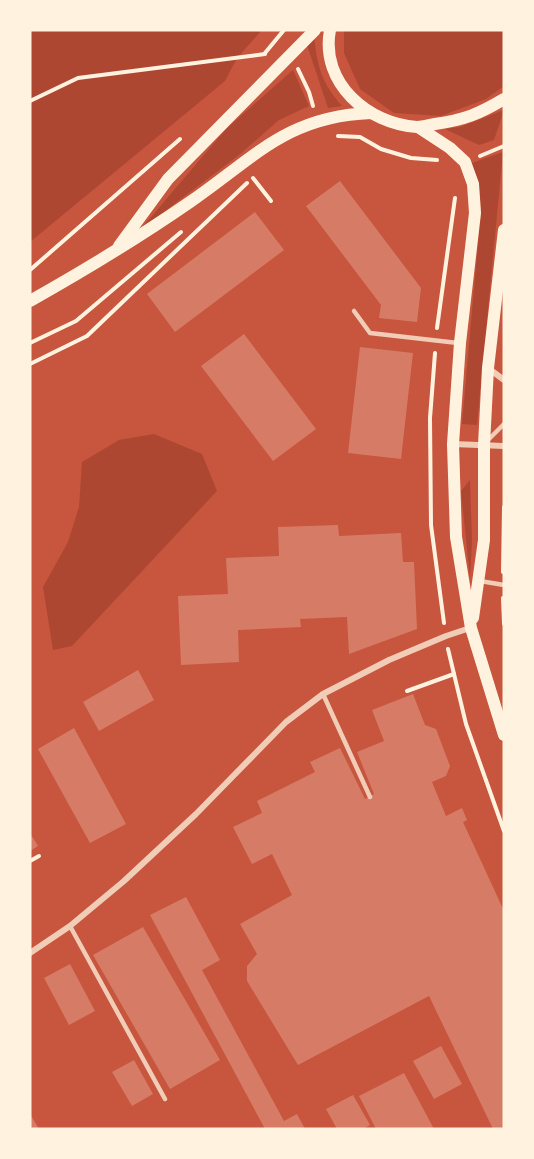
<svg xmlns="http://www.w3.org/2000/svg" width="534" height="1159" viewBox="0 0 534 1159" font-family="'Source Serif 4',serif">
	<style>
		.green { fill: #ae4732 }
		.building { fill: #d67c66 }
		.lines { fill: none; stroke-linecap: round; stroke-linejoin: round }
		.path { stroke: #fff3e0; stroke-width: 4 }
		.service { stroke: #f1ccb7; stroke-width: 4.5 }
		.minor { stroke: #f1ccb7; stroke-width: 6 }
		.secondary { stroke: #fff3e0; stroke-width: 12 }
	</style>
	<rect width="100%" height="100%" fill="#c8553d"/>
	<g class="green">
		<path d="M30,30H262L237,58L225,81L30,242Z"/>
		<path d="M344,30H504V86L486,99L441,116L394,113L360,89L344,53Z"/>
		<path d="M314,35C317,66 321,82 342,106L328,108L307,45Z"/>
		<path d="M293,70L309,106L279,120L239,155L140,230L226,129Z"/>
		<path d="M504,110L494,140L479,145L445,129L460,127Z"/>
		<path d="M503,152L477,425L462,424L481,209L479,189L472,163Z"/>
		<path d="M154,434L202,454L217,491L72,646L53,650L43,587L68,542L79,507L82,462L119,440Z"/>
		<path d="M470,480L472,541L470,578L461,491Z"/>
	</g>
	<g class="building">
		<path d="M340,181L421,288L417,322L379,318L381,305L306,206Z"/>
		<path d="M255,212L284,250L175,332L147,294Z"/>
		<path d="M244,334L316,429L273,461L201,366Z"/>
		<path d="M360,347L413,353L401,459L348,453Z"/>
		<path d="M338,525L339,536L401,533L403,562H414L417,629L349,654L347,617L300,619L301,627L238,630L239,662L181,665L178,596L228,594L226,558L279,556L278,527Z"/>
		<path d="M138,670L154,700L99,731L83,702Z"/>
		<path d="M413,694L425,725L436,729L450,766L446,776L432,782L446,816L462,808L467,820L463,822L504,911V1129H493L429,996L298,1065L247,981V966L257,954L240,924L292,895L272,854L252,864L233,827L262,813L257,801L315,772L310,762L340,748L365,799L374,794L357,752L384,741L372,710Z"/>
		<path d="M74,728L126,824L90,843L38,749Z"/>
		<path d="M30,833L38,846L30,851Z"/>
		<path d="M186,897L220,960L202,970L284,1121L297,1114L305,1129H265L150,915Z"/>
		<path d="M143,927L220,1060L170,1089L93,955Z"/>
		<path d="M70,964L95,1011L69,1025L44,978Z"/>
		<path d="M441,1046L462,1084L434,1099L413,1061Z"/>
		<path d="M134,1060L153,1094L132,1106L112,1072Z"/>
		<path d="M404,1073L434,1129H376L359,1096Z"/>
		<path d="M353,1095L370,1125L363,1129H337L326,1109Z"/>
		<path d="M30,1114L39,1129H30Z"/>
	</g>
	<g class="lines">
		<g class="path">
			<path d="M265,53L284,30"/>
			<path d="M298,69L309,92L313,106"/>
			<path d="M30,101L78,78L265,54"/>
			<path d="M338,136L360,137L381,149L411,158L437,160"/>
			<path d="M480,156L504,146"/>
			<path d="M253,178L271,201"/>
			<path d="M30,270L180,139"/>
			<path d="M437,328L455,198"/>
			<path d="M30,343L76,321L181,232"/>
			<path d="M435,353L430,418L431,525L444,623"/>
			<path d="M30,364L87,336L247,183"/>
			<path d="M503,572L504,507"/>
			<path d="M503,598L504,624"/>
			<path d="M448,649L466,724L504,831"/>
			<path d="M407,691L454,674"/>
			<path d="M30,861L39,856"/>
		</g>
		<g class="service">
			<path d="M354,311L370,333L458,343"/>
			<path d="M487,441L504,424"/>
			<path d="M480,581L504,585"/>
			<path d="M323,694L370,797"/>
			<path d="M70,926L165,1099"/>
		</g>
		<g class="minor">
			<path d="M488,368L504,380"/>
			<path d="M453,444L504,446"/>
			<path d="M30,953L70,926L124,881L196,814L286,722L323,694L389,660L446,636L470,628"/>
		</g>
		<g class="secondary">
			<path d="M330,30C320,83 368,124 417,127C423,127 429,125 435,124C464,120 479,114 504,99"/>
			<path d="M418,127L450,148L465,162L473,184L475,213L460,343L453,444L456,537L471,628L504,735"/>
			<path d="M119,246L168,179L315,30"/>
			<path d="M30,301C85,270 138,238 190,202C254,158 287,116 371,113"/>
			<path d="M473,618L484,540V445L488,368L504,230"/>
		</g>
	</g>
	<rect width="534" height="1159" fill="none" stroke="#fff3e0" stroke-width="63"/>
</svg>
